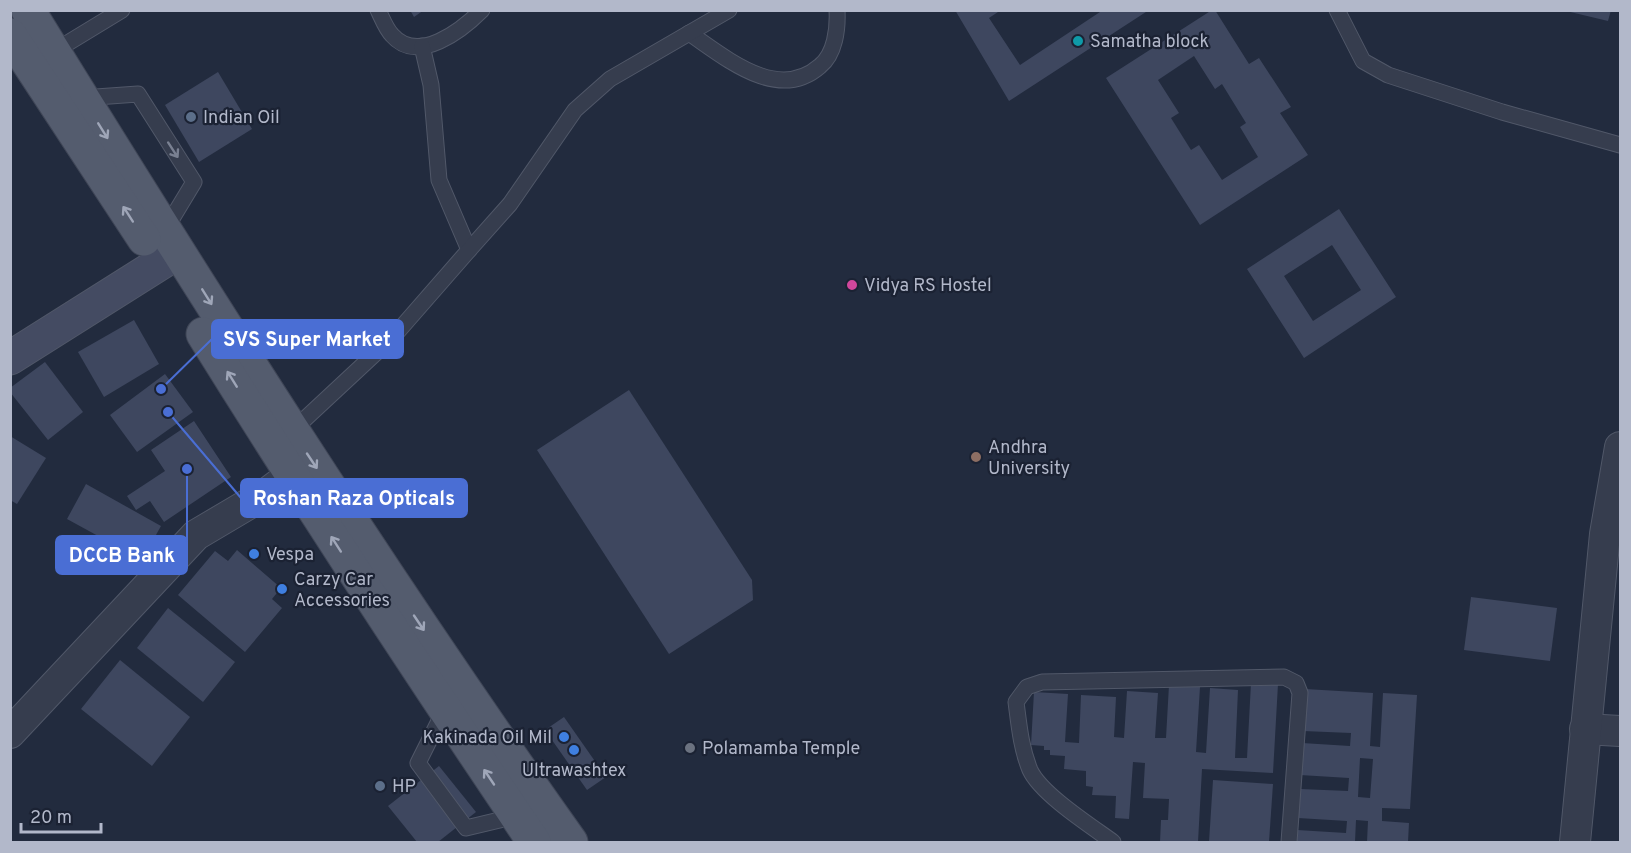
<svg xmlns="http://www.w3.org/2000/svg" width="1631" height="853" viewBox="0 0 1631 853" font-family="Overpass,sans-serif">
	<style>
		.building { fill: #3e475f; fill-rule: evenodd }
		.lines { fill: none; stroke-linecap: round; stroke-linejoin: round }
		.lane-casing { stroke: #515869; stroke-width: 17 }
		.street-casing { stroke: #515869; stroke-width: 32 }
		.secondary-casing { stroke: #515869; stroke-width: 35 }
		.primary-casing { stroke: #3f4657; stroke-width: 35 }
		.lane { stroke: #363d4e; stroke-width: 15 }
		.street { stroke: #363d4e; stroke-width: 30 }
		.secondary { stroke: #444b62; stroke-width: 33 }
		.primary { stroke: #545c6e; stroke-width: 33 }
		.oneway { stroke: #9fa6b8 }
		.oneway2 { stroke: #7a8192 }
		.culture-dot { fill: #0f9aa8; stroke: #1b2233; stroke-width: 2 }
		.service-dot { fill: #5c6f8a; stroke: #1b2233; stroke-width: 2 }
		.hotel-dot { fill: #d1479c; stroke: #1b2233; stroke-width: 2 }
		.education-dot { fill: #8d6e63; stroke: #1b2233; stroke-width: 2 }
		.shop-dot { fill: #3f7fe0; stroke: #1b2233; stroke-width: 2 }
		.worship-dot { fill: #6b7280; stroke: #1b2233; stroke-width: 2 }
		.labels { text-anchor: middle; stroke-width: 4.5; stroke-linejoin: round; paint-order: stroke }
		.poi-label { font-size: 18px; fill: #b2b8ca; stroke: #1b2233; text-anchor: start }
		.leader { fill: none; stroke: #4a6ed4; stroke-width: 2 }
		.callout-dot { fill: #4a6ed4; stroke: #1b2233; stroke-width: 2 }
		.callout { fill: #4a6ed4; stroke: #4a6ed4; stroke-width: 2 }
		.callout-label { font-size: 20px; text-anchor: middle; font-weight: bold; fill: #fff }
	</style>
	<rect width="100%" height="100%" fill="#222b3e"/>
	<g class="building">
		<path d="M410,10H424L414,17Z"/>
		<path d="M955,10H1001L989,18L1020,65L1103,10H1149L1009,101Z"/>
		<path d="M1212,10H1215L1249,64L1259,58L1291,107L1280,113L1308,155L1200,225L1106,78ZM1194,56L1215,89L1222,84L1246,123L1240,127L1258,157L1222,180L1199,145L1191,150L1171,118L1179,113L1158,80Z"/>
		<path d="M1562,10H1611L1608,21Z"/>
		<path d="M218,72L252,129L199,162L165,105Z"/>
		<path d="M1339,209L1396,297L1304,358L1247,269ZM1332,245L1361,290L1313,321L1284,276Z"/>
		<path d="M134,320L159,364L104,397L78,352Z"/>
		<path d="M45,362L83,412L48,440L10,392V388Z"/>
		<path d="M165,374L193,412L137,452L110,415Z"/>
		<path d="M629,390L752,580L753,600L669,654L537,450Z"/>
		<path d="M194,421L231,477L164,522L150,501L136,510L127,496L165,471L151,450Z"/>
		<path d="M10,436L46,458L17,504L10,500Z"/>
		<path d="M86,484L161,526L142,560L67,519Z"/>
		<path d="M237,550L281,588L272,599L282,608L245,652L178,595L215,551L228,561Z"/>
		<path d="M1471,597L1557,608L1550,661L1464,650Z"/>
		<path d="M168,608L235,662L203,702L137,648Z"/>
		<path d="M120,660L190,717L152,766L81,709Z"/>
		<path d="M1251,683L1278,684L1273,773L1202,769L1198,842H1160L1161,820H1168L1169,799L1143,798L1145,763L1133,762L1129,819L1115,818L1116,796L1092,795L1093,787L1086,786V771L1064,769L1065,756L1050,755V750H1044V746L1031,745L1034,692L1068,694L1065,742L1079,743L1081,695L1116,697L1114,737L1124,738L1127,691L1158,693L1155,738H1166L1169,685L1200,687L1196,752L1206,753L1210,688L1238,690L1235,758H1247Z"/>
		<path d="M1305,689L1373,693L1370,746L1380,747L1383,693L1417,695L1410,809L1382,808V821L1409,823L1408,842H1367L1368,821L1356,820L1355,842H1296L1297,830L1346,833L1347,821L1298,818L1300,789L1348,791L1349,778L1300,775L1302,743L1350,746L1351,733L1303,731ZM1360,758L1373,759L1370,798L1358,797Z"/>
		<path d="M564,717L606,777L587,790L545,730Z"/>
		<path d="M439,766L476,812L438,842H417L388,806Z"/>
		<path d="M1213,780L1273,784L1269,842H1209Z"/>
	</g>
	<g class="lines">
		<g class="lane-casing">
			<g id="lane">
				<path d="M378,10C382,18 386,29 392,35C418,65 462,30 482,10"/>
				<path d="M1337,10L1363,61L1388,75L1502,112L1620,145"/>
				<path d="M689,33C726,58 778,103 820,66C835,54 838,29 837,10"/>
				<path d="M422,46L431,85L439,180L469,250"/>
				<path d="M53,52L122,10"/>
				<path d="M82,98L138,94L194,182L165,230"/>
				<path d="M292,431L393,337L469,250L510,204L575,110L610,79L729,10"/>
				<path d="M444,711L418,763L466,828L516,816"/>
				<path d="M1113,842C1091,826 1041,794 1030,770C1021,748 1019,725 1016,702L1027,687L1042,682L1284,677L1296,683L1300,693L1289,842"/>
			</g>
		</g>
		<g class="street-casing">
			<g id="street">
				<path d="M1585,729L1620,731"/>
				<path d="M10,733L196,535L267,493L291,475"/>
				<path d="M1575,842L1605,534L1620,447"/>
			</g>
		</g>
		<g class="secondary-casing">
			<path id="secondary" d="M10,358L178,252"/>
		</g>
		<g class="primary-casing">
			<g id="primary">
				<path d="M28,10C202,292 379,572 571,842"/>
				<path d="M10,35L144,239"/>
				<path d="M203,334C310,506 421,675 534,842"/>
			</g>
		</g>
		<use href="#lane" class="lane"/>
		<use href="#street" class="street"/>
		<use href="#secondary" class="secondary"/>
		<use href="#primary" class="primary"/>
	</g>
	<defs><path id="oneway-shaft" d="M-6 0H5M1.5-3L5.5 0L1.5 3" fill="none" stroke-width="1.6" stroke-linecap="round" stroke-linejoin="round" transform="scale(1.5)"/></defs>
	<g class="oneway">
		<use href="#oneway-shaft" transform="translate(103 131) rotate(58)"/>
		<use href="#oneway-shaft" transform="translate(128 214) rotate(-123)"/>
		<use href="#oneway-shaft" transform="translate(207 297) rotate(58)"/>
		<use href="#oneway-shaft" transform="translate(232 379) rotate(-122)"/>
		<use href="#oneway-shaft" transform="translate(312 461) rotate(56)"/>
		<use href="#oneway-shaft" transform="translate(336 544) rotate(-123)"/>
		<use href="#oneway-shaft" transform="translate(419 623) rotate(56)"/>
		<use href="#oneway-shaft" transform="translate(489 777) rotate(-124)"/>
	</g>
	<use class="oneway2" href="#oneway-shaft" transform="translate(173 150) rotate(57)"/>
	<circle class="culture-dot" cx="1078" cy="41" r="6"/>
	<g class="service-dot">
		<circle cx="191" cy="117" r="6"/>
		<circle cx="380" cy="786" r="6"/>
	</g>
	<circle class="hotel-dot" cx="852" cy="285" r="6"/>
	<circle class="education-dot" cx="976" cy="457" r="6"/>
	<g class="shop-dot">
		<circle cx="254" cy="554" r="6"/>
		<circle cx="282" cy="589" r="6"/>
		<circle cx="564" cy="737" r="6"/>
		<circle cx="574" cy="750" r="6"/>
	</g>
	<circle class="worship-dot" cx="690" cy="748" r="6"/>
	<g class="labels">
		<g class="poi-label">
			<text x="1090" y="47">Samatha block</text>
			<text x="203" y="123">Indian Oil</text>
			<text x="864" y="291">Vidya RS Hostel</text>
			<text x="988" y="453">Andhra<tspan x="988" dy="21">University</tspan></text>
			<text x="266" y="560">Vespa</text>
			<text x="294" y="585">Carzy Car<tspan x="294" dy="21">Accessories</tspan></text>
			<text x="552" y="743" text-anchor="end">Kakinada Oil Mil</text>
			<text x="702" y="754">Polamamba Temple</text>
			<text x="574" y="776" text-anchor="middle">Ultrawashtex</text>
			<text x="392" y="792">HP</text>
		</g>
	</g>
	<path class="leader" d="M161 389L212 339M168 412L241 498M187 469L187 555"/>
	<g class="callout-dot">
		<circle cx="161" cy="389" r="6"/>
		<circle cx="168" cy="412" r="6"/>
		<circle cx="187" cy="469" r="6"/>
	</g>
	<g class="callout">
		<rect x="212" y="320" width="191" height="38" rx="6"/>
		<rect x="241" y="479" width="226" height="38" rx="6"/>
		<rect x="56" y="536" width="131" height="38" rx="6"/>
	</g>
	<g class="callout-label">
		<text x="307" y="346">SVS Super Market</text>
		<text x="354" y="505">Roshan Raza Opticals</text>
		<text x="122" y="562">DCCB Bank</text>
	</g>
	<rect width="1631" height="853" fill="none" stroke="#b2b8ca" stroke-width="24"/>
	<path d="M21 823v9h80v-9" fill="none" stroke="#b2b8ca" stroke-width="3"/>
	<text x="30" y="823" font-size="18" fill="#b2b8ca" stroke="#1b2233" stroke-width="4.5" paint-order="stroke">20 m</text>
</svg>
